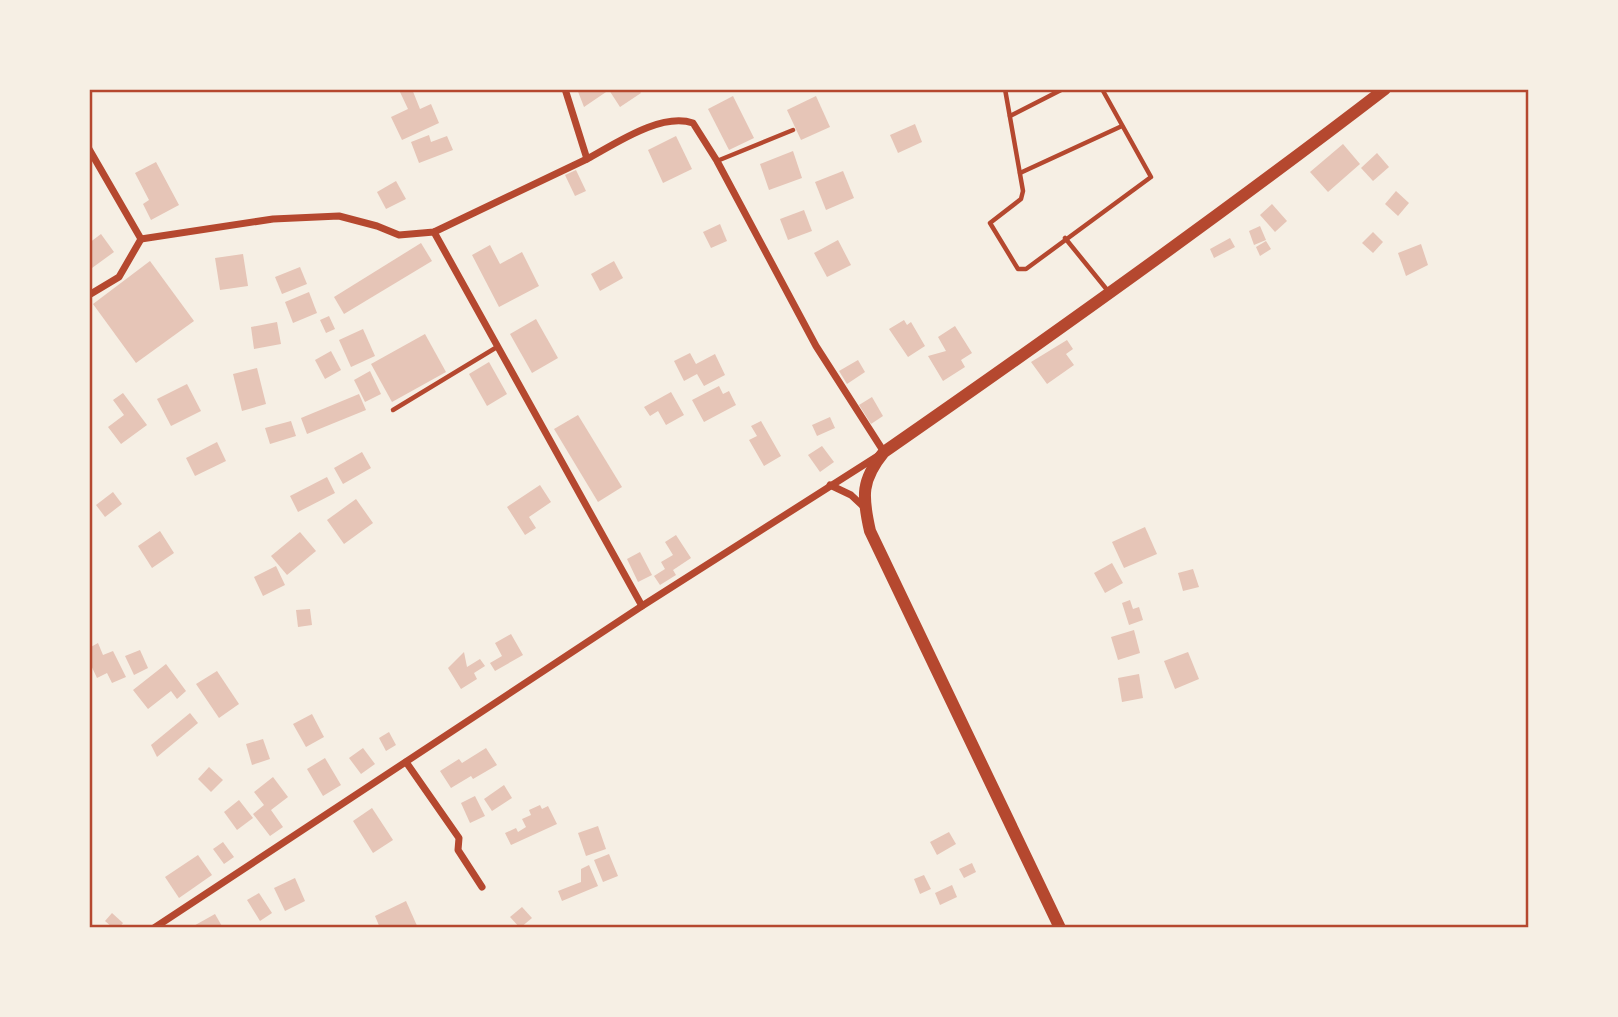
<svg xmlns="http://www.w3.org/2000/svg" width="1618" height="1017" viewBox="0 0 1618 1017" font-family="Lato,sans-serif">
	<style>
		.building { fill: #e6c5b7 }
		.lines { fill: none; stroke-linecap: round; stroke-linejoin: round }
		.service { stroke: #b5482f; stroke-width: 4.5 }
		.minor { stroke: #b5482f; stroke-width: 7 }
		.secondary { stroke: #b5482f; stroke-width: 12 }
		.neatline { fill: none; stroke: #b5482f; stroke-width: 2.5 }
	</style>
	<rect width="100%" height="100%" fill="#f6efe4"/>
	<g class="building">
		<path d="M405,89H412L420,109L431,104L439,123L402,140L391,117L408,109L400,92Z"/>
		<path d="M577,89H638L641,93L620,107L609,90L584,107Z"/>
		<path d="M733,96L754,138L729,150L708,109Z"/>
		<path d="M816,96L830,127L801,140L787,110Z"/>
		<path d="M915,124L922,142L898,153L890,135Z"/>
		<path d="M429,135L431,142L447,136L453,150L419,163L411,142Z"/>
		<path d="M676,136L692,169L663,183L648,150Z"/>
		<path d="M1343,144L1360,164L1328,192L1310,172Z"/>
		<path d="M793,151L802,178L769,190L760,164Z"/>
		<path d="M1377,153L1389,167L1373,181L1361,168Z"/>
		<path d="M156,162L179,205L151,220L143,204L149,200L135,173Z"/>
		<path d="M576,170L586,191L575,196L565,175Z"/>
		<path d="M843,171L854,198L826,210L815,182Z"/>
		<path d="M396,181L406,199L386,209L377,192Z"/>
		<path d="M1396,191L1409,203L1398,216L1385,204Z"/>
		<path d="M1272,204L1287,221L1275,232L1260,215Z"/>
		<path d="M804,210L812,231L788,240L780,219Z"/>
		<path d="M720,224L727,241L711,248L703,232Z"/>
		<path d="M1260,226L1266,240L1254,245L1249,231Z"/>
		<path d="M1373,232L1383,242L1373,253L1362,243Z"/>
		<path d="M101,234L114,252L92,268L89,264V243Z"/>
		<path d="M1230,238L1235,247L1214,258L1210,249Z"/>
		<path d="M838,240L851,265L827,277L814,253Z"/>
		<path d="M1266,241L1271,249L1260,256L1256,247Z"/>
		<path d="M421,243L432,261L344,314L334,297Z"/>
		<path d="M1421,244L1428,265L1406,276L1398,253Z"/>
		<path d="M490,245L500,264L522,252L539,286L499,307L472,255Z"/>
		<path d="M243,254L248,286L220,290L215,258Z"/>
		<path d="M150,261L194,321L136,363L93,304Z"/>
		<path d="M614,261L623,278L600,291L591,274Z"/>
		<path d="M300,267L307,284L282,294L275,277Z"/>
		<path d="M309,292L317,313L293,323L285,302Z"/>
		<path d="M329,316L335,329L326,333L320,320Z"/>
		<path d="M536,319L558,358L532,373L510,334Z"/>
		<path d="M904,320L907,325L911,322L925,346L908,357L889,329Z"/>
		<path d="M277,322L281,344L254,349L251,327Z"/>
		<path d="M955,326L972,353L961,360L965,367L943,381L928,356L946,351L938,337Z"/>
		<path d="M363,329L375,356L351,367L339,340Z"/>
		<path d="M425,334L446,372L392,402L371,364Z"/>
		<path d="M1067,340L1073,349L1066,354L1074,365L1047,384L1031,362Z"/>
		<path d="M331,351L341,370L325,379L315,360Z"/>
		<path d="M690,353L696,364L715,354L725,375L704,386L697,374L684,381L674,361Z"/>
		<path d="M858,360L865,372L847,384L839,371Z"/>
		<path d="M489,362L507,394L487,406L469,374Z"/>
		<path d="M257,368L266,404L242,411L233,374Z"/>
		<path d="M370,371L381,394L365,402L354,380Z"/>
		<path d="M187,384L201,411L171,426L157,399Z"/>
		<path d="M719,386L723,394L729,391L736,405L704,422L692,400Z"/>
		<path d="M671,392L684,415L666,425L658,411L650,416L644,407Z"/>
		<path d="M123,393L147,425L121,444L108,427L124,415L113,400Z"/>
		<path d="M359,394L366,410L307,434L301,418Z"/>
		<path d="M872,397L883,416L871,424L859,405Z"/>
		<path d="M578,415L622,487L598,502L554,429Z"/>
		<path d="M830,417L835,428L817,436L812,425Z"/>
		<path d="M291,421L296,436L270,444L265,428Z"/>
		<path d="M761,421L781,456L764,466L749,440L757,436L751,426Z"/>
		<path d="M217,442L226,461L195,476L186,458Z"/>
		<path d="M822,446L834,462L820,472L808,455Z"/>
		<path d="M362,452L371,468L343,484L334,468Z"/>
		<path d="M327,477L335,493L298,512L290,496Z"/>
		<path d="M540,485L551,502L529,517L536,528L525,535L507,507Z"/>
		<path d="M113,492L122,504L105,517L96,505Z"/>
		<path d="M356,499L373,523L344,544L327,520Z"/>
		<path d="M1145,527L1157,554L1124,568L1112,542Z"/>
		<path d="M160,531L174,553L152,568L138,546Z"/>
		<path d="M300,532L316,551L287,575L271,556Z"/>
		<path d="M676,535L691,558L673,570L676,575L660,585L654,576L665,569L661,562L673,555L665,542Z"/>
		<path d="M640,552L652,575L638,582L627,559Z"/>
		<path d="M1112,563L1123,583L1105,593L1094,573Z"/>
		<path d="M276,566L285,585L263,596L254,577Z"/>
		<path d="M1193,569L1199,587L1183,591L1178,573Z"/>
		<path d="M1130,600L1133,609L1139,607L1143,620L1129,625L1122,603Z"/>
		<path d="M310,609L312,625L298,627L296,610Z"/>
		<path d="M1134,630L1140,653L1118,660L1111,637Z"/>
		<path d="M511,634L523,655L495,671L490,663L502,656L495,643Z"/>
		<path d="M98,643L103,655L113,651L126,677L112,683L107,673L97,678L89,661V648Z"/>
		<path d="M140,650L148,668L134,675L125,656Z"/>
		<path d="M464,652L467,667L480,659L485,666L474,673L477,679L461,689L448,668Z"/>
		<path d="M1188,652L1199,679L1175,689L1164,661Z"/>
		<path d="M166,664L186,691L177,699L171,691L148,709L133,690Z"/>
		<path d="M217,671L239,704L219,718L196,684Z"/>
		<path d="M1139,674L1143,698L1122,702L1118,678Z"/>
		<path d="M190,713L198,723L157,757L151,745Z"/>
		<path d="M312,714L324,737L306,747L293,724Z"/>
		<path d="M389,732L396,745L386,751L379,738Z"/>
		<path d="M263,739L270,759L252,765L246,744Z"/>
		<path d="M363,748L375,764L361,774L349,758Z"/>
		<path d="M486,748L497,765L473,779L471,776L451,788L440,771L459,759L462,763Z"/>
		<path d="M325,758L341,785L323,796L307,769Z"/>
		<path d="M209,767L223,780L211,792L198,779Z"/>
		<path d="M273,777L288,797L271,810L283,827L270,836L253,814L264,805L254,792Z"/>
		<path d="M504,785L512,798L492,811L484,799Z"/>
		<path d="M475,796L485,816L470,823L461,803Z"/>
		<path d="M239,800L253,818L237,830L224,812Z"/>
		<path d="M540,805L542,809L548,806L557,824L511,845L505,833L516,828L518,832L526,827L522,819L531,815L529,810Z"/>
		<path d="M372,808L393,840L373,853L353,821Z"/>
		<path d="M598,826L606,849L586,856L578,833Z"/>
		<path d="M949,832L956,844L937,855L930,842Z"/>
		<path d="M223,842L234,857L224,864L213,849Z"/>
		<path d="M609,854L618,876L603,882L594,860Z"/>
		<path d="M198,855L212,875L179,898L165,877Z"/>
		<path d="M972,863L976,872L964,878L959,869Z"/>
		<path d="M589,865L598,886L562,901L558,891L581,882V869Z"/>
		<path d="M924,875L931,889L920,894L914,879Z"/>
		<path d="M295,878L305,901L285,911L274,888Z"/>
		<path d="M952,885L957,897L940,905L935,893Z"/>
		<path d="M259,893L272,913L260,921L247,900Z"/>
		<path d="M406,901L418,928H380L375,916Z"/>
		<path d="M522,907L532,918L520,928L510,917Z"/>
		<path d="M112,913L123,923L119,928H113L105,921Z"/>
		<path d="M215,914L223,928H190Z"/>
	</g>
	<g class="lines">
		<g class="service">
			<path d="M1005,89L1023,191L1021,199L990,223L1018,269H1026L1151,177L1102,89"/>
			<path d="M1010,116L1063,89"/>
			<path d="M717,161L793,130"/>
			<path d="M1020,173L1122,126"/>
			<path d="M1065,238L1108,291"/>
			<path d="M393,410L497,347"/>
		</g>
		<g class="minor">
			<path d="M89,149L141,239L273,219L339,216L377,226L399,235L434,232L587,159"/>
			<path d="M434,232L642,606"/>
			<path d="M89,295L119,277L141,239"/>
			<path d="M830,485L851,495L865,508"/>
			<path d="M406,762L459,838L458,850L482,887"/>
			<path d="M154,928L642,606L884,452L816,346L717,161L693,123C661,112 615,144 587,159L565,89"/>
		</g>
		<path class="secondary" d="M1060,928L870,531C862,496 861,480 884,452C1054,334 1221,215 1385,89"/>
	</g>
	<rect width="1618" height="1017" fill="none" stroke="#f6efe4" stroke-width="182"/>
	<rect x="91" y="91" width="1436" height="835" class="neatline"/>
</svg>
